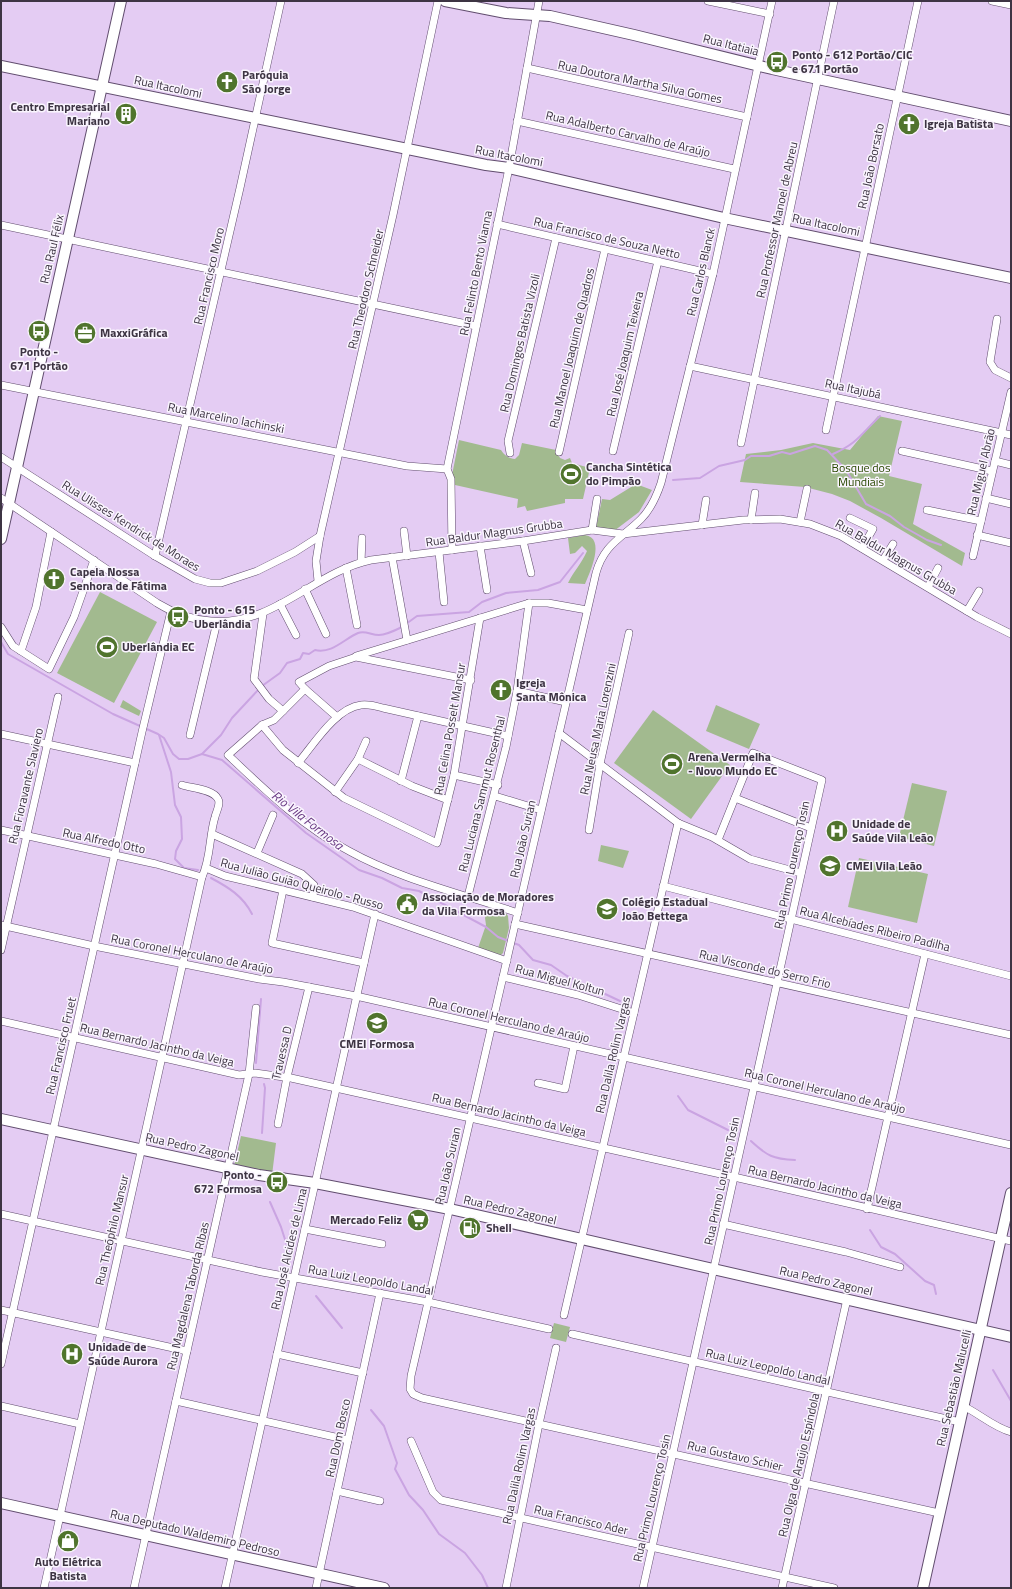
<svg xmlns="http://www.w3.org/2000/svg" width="1012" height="1589" viewBox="0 0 1012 1589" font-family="'Titillium Web',sans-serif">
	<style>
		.green { fill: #a2ba8f }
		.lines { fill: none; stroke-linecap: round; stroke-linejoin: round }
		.stream { stroke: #caa4e2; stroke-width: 2 }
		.street-casing { stroke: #614d6e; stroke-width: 8 }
		.secondary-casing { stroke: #614d6e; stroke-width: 12 }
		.street { stroke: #fff; stroke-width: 7 }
		.secondary { stroke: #fff; stroke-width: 10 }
		.labels { text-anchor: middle; stroke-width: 3; stroke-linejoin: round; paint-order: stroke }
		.street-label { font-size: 12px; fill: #3d3443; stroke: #faf5fe }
		.poi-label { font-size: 12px; font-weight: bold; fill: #3d3443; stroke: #faf5fe; text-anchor: start }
		.park-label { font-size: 12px; fill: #294801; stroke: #faf5fe }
		.water-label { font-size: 13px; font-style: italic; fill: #683982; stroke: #faf5fe }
	</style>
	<rect width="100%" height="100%" fill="#e4ccf3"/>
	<g class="green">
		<path d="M878,416L902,421L889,476L922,484L913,524L965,553L962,566L881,518L850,501L832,494L805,487L740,482L746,454L781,450L813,443L850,450Z"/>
		<path d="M459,440L501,450C505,456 508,458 515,459L519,455L522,443L556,450L560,458L565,460L570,458L572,463L590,468L583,499H565V503L527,511L525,506L517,508L518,499L455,485L452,475Z"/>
		<path d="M636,484L652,490L639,512L614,531L596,528L602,499L610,500Z"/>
		<path d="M585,535C606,538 590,572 585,584L568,583C573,572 582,563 587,551L582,546L575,553L570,554L568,538Z"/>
		<path d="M100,592L157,622L114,703L57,673Z"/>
		<path d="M123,700L141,711L139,716L120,707Z"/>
		<path d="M716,705L760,724L749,749L706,731Z"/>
		<path d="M653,710L730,765L691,819L614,763Z"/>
		<path d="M912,783L947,791L934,846L899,837Z"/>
		<path d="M601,845L629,851L623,868L598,861Z"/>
		<path d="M859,858L928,874L917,923L848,907Z"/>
		<path d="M489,906L505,912L508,916L509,928L503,953L501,955L478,948L486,925L485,918Z"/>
		<path d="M241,1136L276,1143L272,1175L234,1166Z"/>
		<path d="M554,1323L570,1327L566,1342L550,1338Z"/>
	</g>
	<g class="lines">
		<g class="stream">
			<path d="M833,454C858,443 861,434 880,416"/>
			<path d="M673,480L700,478L719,466L745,460L751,456H769L782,452L790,454L815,446L827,450L846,470L866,504L890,516L904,527L927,540L941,545"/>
			<path d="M406,624L417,616L469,612L482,602L506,593L538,590L560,582L583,553"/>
			<path d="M1,642L8,654L113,714L158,734L164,738L173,754L179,759H188L202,754L222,760L306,833L359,870L382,878L402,888L419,891L486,927L498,937L519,945L533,960L551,965L567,976L620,1001"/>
			<path d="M262,686L280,673L287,663L300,659L303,653L309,654L315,650C332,654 344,639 358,633C365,630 371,635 379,635C385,635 396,630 402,627"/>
			<path d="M159,735L171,772L175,805L181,817L182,839L176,851L175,859L184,868L198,870"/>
			<path d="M202,754L221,735L232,718L259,689"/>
			<path d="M211,878C228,887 243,896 252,914"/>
			<path d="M256,1063L261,999"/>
			<path d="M678,1096L688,1110L728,1130"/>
			<path d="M262,1133L265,1088L264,1084"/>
			<path d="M751,1141C767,1156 773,1159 795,1160"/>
			<path d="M270,1202L281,1227L290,1255"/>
			<path d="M870,1230L881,1247L895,1254L925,1281L934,1285L936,1294"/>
			<path d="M316,1296L342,1328"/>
			<path d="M993,1370L1011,1401"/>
			<path d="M371,1410L384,1426L397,1463L395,1469L409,1495L423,1510L439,1534L465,1553L482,1575L488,1588"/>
		</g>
		<g class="street-casing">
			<g id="street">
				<path d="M708,1L770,14"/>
				<path d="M772,1L713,274L661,483C657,495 651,509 641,519C622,538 604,544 596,573L411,1376L410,1389L413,1394L422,1398L939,1513"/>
				<path d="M992,1L1011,5"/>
				<path d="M527,68L747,117"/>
				<path d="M517,121L734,169"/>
				<path d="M497,224L713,274"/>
				<path d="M1,225L476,326"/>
				<path d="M997,319L990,362L995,370L1011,378"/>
				<path d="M690,366L1011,435"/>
				<path d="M1,385L407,466L447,469"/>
				<path d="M826,430L918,1"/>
				<path d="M741,443L834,1"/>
				<path d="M613,451L658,261"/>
				<path d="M902,451L992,471"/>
				<path d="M559,452L605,249"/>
				<path d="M510,453L508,441L556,238"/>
				<path d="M1,457L155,556L195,579L210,583H221L257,571L295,552L320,536"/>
				<path d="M995,461L1011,465"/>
				<path d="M1,498L157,603C175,614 191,620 211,621C273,627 314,572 371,560L523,541L592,530L623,534L743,520L780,519L810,524L841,536L977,617L1011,634"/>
				<path d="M986,498L1011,504"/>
				<path d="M927,510L981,521"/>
				<path d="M850,518L873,529L862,548"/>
				<path d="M751,520L755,493"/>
				<path d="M800,522L807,489"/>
				<path d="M702,525L706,500"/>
				<path d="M592,530L597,499"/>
				<path d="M404,531L407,556"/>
				<path d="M977,535L1011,543"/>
				<path d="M523,541L531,573"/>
				<path d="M480,546L487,590"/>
				<path d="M452,550L451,479L447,469L509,168L539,1"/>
				<path d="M439,552L444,602"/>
				<path d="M155,556L240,188L281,1"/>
				<path d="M973,556L1011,392"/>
				<path d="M392,557L407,640"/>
				<path d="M883,560L893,544"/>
				<path d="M361,562L362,538"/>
				<path d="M346,568L357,625"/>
				<path d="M318,581L316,561L320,536L393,215L438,1"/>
				<path d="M928,587L938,568"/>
				<path d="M305,589L326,634"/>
				<path d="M280,604L296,635"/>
				<path d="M967,611L979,591"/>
				<path d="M263,614L254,679L269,699L283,711"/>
				<path d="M1,627L13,646L49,669L74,617L94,560"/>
				<path d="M21,651L36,607L51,532"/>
				<path d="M356,656L529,603H548L587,610"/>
				<path d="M471,680L356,657L329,666L299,682L305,689L274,720L262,725L228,755C265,790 303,827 349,851C399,879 463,894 518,913"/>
				<path d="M305,689L337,717"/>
				<path d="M517,691L566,702"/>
				<path d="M262,725L283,750L344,798L437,843L454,775L480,618"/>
				<path d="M559,733L678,823L712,837L750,859L801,873"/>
				<path d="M1,734L135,763"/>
				<path d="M190,735L217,622"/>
				<path d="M358,759L412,786L448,800"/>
				<path d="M298,763C314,744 336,708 361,705C368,704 376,706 383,708L508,736"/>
				<path d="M454,775L498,785"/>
				<path d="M401,781L418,716"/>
				<path d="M335,792L358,759L366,741"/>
				<path d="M495,796L541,810"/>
				<path d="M735,798L811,828"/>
				<path d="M1,830L156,864L202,877"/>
				<path d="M589,830L600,764L629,633"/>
				<path d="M212,834L302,874L314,885L313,897"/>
				<path d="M257,853L273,815"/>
				<path d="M206,868L225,876L353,907L507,961"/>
				<path d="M663,886L1011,976"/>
				<path d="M283,890L272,943L364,963"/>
				<path d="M468,896L506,747L517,691L529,603"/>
				<path d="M515,924L1011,1035"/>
				<path d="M1,925L94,946L259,979L283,982L356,996L1011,1145"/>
				<path d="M1,950L58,697"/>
				<path d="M503,977L578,995L634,1013"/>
				<path d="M1,1021L239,1075L255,1073L291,1078L734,1177L1011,1241"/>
				<path d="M538,1083L565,1089L574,1046"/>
				<path d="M278,1124L287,1077L309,987"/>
				<path d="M867,1209L925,954"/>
				<path d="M1,1214L262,1272L428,1302L549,1329"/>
				<path d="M723,1224L846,1252L900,1267"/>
				<path d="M305,1229L382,1244"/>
				<path d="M1,1310L187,1351"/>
				<path d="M564,1315L678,823"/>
				<path d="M572,1334L960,1422"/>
				<path d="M277,1354L363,1373"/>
				<path d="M1,1364L142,732L171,611"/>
				<path d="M176,1401L348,1440"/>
				<path d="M1,1406L80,1424"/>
				<path d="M963,1406C980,1414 993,1427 1011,1432"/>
				<path d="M411,1441L433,1492L441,1500L834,1588"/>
				<path d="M337,1491L380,1501"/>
				<path d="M44,1588L202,877C211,858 209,836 215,817C216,812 221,804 218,799C213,789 191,788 182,785"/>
				<path d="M134,1588L249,1074L256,1008"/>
				<path d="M225,1588L375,914"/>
				<path d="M316,1588L380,1293"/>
				<path d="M506,1588L539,1424L556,1348"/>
				<path d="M643,1588L822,780L753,753L718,840"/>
				<path d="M782,1588L847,1299"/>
			</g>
		</g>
		<g class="secondary-casing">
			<g id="secondary">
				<path d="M445,1L506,13L550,16L634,35L772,69L1011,121"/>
				<path d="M1,66L486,165L509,168L724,218L1011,278"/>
				<path d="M1,539L121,1"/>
				<path d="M1,1119L259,1175L315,1183L450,1209L1011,1337"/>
				<path d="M1,1503L384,1588"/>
				<path d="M923,1588L1011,1193"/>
			</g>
		</g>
		<use href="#street" class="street"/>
		<use href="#secondary" class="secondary"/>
	</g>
	<defs>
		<g id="bus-disc" transform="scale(1.15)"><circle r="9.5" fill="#50742d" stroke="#faf5fe"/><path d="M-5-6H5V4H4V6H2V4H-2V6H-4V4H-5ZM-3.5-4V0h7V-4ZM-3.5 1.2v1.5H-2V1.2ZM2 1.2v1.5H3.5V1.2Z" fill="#fff"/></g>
		<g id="church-disc" transform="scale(1.15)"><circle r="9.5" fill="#50742d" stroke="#faf5fe"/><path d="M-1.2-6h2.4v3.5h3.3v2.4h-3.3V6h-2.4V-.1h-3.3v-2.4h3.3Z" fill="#fff"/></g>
		<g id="building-disc" transform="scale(1.15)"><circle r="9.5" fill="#50742d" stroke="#faf5fe"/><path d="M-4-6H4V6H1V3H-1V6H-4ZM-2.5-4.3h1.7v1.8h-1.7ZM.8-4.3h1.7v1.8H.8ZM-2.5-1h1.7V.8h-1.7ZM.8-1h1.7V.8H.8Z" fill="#fff"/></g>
		<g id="office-disc" transform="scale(1.15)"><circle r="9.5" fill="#50742d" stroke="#faf5fe"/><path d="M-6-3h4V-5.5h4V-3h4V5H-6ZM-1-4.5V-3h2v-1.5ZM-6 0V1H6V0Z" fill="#fff"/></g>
		<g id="stadium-disc" transform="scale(1.15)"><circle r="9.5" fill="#50742d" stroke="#faf5fe"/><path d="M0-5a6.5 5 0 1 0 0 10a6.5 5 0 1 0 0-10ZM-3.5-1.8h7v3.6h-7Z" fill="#fff"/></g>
		<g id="hospital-disc" transform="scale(1.15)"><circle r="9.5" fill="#50742d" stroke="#faf5fe"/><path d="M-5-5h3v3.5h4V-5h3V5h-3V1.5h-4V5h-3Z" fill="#fff"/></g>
		<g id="school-disc" transform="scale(1.15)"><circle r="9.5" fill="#50742d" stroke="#faf5fe"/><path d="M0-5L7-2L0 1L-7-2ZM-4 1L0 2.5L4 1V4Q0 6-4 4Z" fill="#fff"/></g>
		<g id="civic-disc" transform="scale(1.15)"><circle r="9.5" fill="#50742d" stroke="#faf5fe"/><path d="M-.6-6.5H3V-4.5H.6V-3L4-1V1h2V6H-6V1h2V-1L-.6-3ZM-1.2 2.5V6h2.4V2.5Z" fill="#fff"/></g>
		<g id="supermarket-disc" transform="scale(1.15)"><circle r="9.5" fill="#50742d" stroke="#faf5fe"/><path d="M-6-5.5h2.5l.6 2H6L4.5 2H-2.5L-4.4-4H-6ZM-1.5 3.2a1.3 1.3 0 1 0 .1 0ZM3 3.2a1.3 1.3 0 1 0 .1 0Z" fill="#fff"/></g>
		<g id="fuel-disc" transform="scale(1.15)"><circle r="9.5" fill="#50742d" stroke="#faf5fe"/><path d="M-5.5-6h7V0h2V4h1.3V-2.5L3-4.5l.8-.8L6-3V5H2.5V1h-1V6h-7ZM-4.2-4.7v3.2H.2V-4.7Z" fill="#fff"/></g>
		<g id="shop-disc" transform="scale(1.15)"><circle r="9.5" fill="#50742d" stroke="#faf5fe"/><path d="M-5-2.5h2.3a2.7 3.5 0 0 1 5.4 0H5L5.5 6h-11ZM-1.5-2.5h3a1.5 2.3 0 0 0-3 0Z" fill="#fff"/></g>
	</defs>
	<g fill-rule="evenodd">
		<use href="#bus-disc" x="777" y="62"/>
		<use href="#church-disc" x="227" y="82"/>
		<use href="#building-disc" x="126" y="114"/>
		<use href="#church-disc" x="909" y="124"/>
		<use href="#bus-disc" x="39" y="331"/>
		<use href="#office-disc" x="85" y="333"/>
		<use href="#stadium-disc" x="571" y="474"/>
		<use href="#church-disc" x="54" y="579"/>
		<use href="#bus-disc" x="178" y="617"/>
		<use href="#stadium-disc" x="107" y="647"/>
		<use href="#church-disc" x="501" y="690"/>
		<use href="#stadium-disc" x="672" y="764"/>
		<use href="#hospital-disc" x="837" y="831"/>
		<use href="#school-disc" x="830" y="866"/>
		<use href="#civic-disc" x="407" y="904"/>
		<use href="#school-disc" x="607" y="909"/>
		<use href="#school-disc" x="377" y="1023"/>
		<use href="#bus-disc" x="277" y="1182"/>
		<use href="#supermarket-disc" x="418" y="1220"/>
		<use href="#fuel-disc" x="470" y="1228"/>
		<use href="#hospital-disc" x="72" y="1354"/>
		<use href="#shop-disc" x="68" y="1541"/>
	</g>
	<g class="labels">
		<g class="street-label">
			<text transform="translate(731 45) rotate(14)" y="4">Rua Itatiaia</text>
			<text transform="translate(640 82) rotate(12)" y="4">Rua Doutora Martha Silva Gomes</text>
			<text transform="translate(168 87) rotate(12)" y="4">Rua Itacolomi</text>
			<text transform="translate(628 134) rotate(13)" y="4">Rua Adalberto Carvalho de Araújo</text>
			<text transform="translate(509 156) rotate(11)" y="4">Rua Itacolomi</text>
			<text transform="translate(871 166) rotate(-78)" y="4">Rua João Borsato</text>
			<text transform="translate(777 220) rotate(-78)" y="4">Rua Professor Manoel de Abreu</text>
			<text transform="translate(826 225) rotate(12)" y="4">Rua Itacolomi</text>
			<text transform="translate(607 238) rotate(13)" y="4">Rua Francisco de Souza Netto</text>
			<text transform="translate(52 249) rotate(-77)" y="4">Rua Raul Félix</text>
			<text transform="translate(701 272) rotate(-77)" y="4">Rua Carlos Blanck</text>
			<text transform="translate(476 273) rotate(-79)" y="4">Rua Felinto Bento Vianna</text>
			<text transform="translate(209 276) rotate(-77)" y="4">Rua Francisco Moro</text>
			<text transform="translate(366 289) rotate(-77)" y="4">Rua Theodoro Schneider</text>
			<text transform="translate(520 343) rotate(-77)" y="4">Rua Domingos Batista Vizoli</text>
			<text transform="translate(572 348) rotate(-77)" y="4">Rua Manoel Joaquim de Quadros</text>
			<text transform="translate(625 354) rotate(-77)" y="4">Rua José Joaquim Teixeira</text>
			<text transform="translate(853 389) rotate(12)" y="4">Rua Itajubá</text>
			<text transform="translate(226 418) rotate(11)" y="4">Rua Marcelino Iachinski</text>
			<text transform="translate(981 472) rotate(-77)" y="4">Rua Miguel Abrão</text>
			<text transform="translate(131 526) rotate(32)" y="4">Rua Ulisses Kendrick de Moraes</text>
			<text transform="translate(494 533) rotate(-8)" y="4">Rua Baldur Magnus Grubba</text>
			<text transform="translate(896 557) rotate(30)" y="4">Rua Baldur Magnus Grubba</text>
			<text transform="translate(450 729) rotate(-80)" y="4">Rua Celina Posselt Mansur</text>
			<text transform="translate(598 729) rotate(-78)" y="4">Rua Neusa Maria Lorenzini</text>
			<text transform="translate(26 786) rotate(-77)" y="4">Rua Fioravante Slaviero</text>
			<text transform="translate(482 794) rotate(-76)" y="4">Rua Luciana Sammut Rosenthal</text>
			<text transform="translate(523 839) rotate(-77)" y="4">Rua João Surian</text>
			<text transform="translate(104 841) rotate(12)" y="4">Rua Alfredo Otto</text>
			<text transform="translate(792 865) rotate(-78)" y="4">Rua Primo Lourenço Tosin</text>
			<text transform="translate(302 884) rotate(15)" y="4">Rua Julião Guião Queirolo - Russo</text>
			<text transform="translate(875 929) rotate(14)" y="4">Rua Alcebíades Ribeiro Padilha</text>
			<text transform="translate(192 954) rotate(11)" y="4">Rua Coronel Herculano de Araújo</text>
			<text transform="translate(765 969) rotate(13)" y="4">Rua Visconde do Serro Frio</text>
			<text transform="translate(560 980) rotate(15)" y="4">Rua Miguel Koltun</text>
			<text transform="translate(509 1020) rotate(13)" y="4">Rua Coronel Herculano de Araújo</text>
			<text transform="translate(157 1045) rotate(13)" y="4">Rua Bernardo Jacintho da Veiga</text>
			<text transform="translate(61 1046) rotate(-77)" y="4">Rua Francisco Fruet</text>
			<text transform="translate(282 1053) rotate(-77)" y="4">Travessa D</text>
			<text transform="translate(613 1055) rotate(-77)" y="4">Rua Dalila Rolim Vargas</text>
			<text transform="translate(825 1091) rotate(13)" y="4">Rua Coronel Herculano de Araújo</text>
			<text transform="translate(509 1115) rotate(13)" y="4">Rua Bernardo Jacintho da Veiga</text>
			<text transform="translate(192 1147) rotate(12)" y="4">Rua Pedro Zagonel</text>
			<text transform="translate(448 1166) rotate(-77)" y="4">Rua João Surian</text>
			<text transform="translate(722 1181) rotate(-78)" y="4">Rua Primo Lourenço Tosin</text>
			<text transform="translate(825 1187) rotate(13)" y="4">Rua Bernardo Jacintho da Veiga</text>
			<text transform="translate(510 1210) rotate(13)" y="4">Rua Pedro Zagonel</text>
			<text transform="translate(112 1230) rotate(-77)" y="4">Rua Theóphilo Mansur</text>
			<text transform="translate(289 1249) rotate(-77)" y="4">Rua José Alcides de Lima</text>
			<text transform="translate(371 1280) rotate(10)" y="4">Rua Luiz Leopoldo Landal</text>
			<text transform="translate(826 1281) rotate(13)" y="4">Rua Pedro Zagonel</text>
			<text transform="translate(188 1296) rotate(-77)" y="4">Rua Magdalena Taborda Ribas</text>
			<text transform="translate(768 1367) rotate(13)" y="4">Rua Luiz Leopoldo Landal</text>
			<text transform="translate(954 1388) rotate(-77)" y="4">Rua Sebastião Malucelli</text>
			<text transform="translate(338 1438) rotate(-78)" y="4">Rua Dom Bosco</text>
			<text transform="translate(735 1456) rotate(13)" y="4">Rua Gustavo Schier</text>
			<text transform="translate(799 1465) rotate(-77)" y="4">Rua Olga de Araújo Espíndola</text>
			<text transform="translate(519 1466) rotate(-78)" y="4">Rua Dalila Rolim Vargas</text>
			<text transform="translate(652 1498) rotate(-77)" y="4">Rua Primo Lourenço Tosin</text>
			<text transform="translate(581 1520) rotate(13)" y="4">Rua Francisco Ader</text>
			<text transform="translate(195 1533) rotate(13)" y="4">Rua Deputado Waldemiro Pedroso</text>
		</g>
		<g class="poi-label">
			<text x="792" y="59">Ponto - 612 Portão/CIC<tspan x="792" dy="14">e 671 Portão</tspan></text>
			<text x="242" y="79">Paróquia<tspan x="242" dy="14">São Jorge</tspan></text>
			<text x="110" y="111" text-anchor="end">Centro Empresarial<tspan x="110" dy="14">Mariano</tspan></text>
			<text x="924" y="128">Igreja Batista</text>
			<text x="100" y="337">MaxxiGráfica</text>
			<text x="39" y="356" text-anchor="middle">Ponto -<tspan x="39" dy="14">671 Portão</tspan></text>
			<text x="586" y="471">Cancha Sintética<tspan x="586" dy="14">do Pimpão</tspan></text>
			<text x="70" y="576">Capela Nossa<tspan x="70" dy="14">Senhora de Fátima</tspan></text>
			<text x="194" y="614">Ponto - 615<tspan x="194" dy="14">Uberlândia</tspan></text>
			<text x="122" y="651">Uberlândia EC</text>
			<text x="516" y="687">Igreja<tspan x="516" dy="14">Santa Mônica</tspan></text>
			<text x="688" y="761">Arena Vermelha<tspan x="688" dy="14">- Novo Mundo EC</tspan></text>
			<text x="852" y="828">Unidade de<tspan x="852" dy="14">Saúde Vila Leão</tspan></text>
			<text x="846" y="870">CMEI Vila Leão</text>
			<text x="422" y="901">Associação de Moradores<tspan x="422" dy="14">da Vila Formosa</tspan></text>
			<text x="622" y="906">Colégio Estadual<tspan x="622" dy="14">João Bettega</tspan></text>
			<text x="377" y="1048" text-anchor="middle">CMEI Formosa</text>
			<text x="262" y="1179" text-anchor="end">Ponto -<tspan x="262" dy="14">672 Formosa</tspan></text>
			<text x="402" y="1224" text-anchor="end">Mercado Feliz</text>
			<text x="486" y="1232">Shell</text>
			<text x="88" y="1351">Unidade de<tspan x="88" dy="14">Saúde Aurora</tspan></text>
			<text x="68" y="1566" text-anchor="middle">Auto Elétrica<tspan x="68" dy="14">Batista</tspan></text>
		</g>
		<g class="park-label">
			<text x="861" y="472">Bosque dos<tspan x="861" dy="14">Mundiais</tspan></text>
		</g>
		<g class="water-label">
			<text transform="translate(308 820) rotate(38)" y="5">Rio Vila Formosa</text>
		</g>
	</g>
	<rect width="1012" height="1589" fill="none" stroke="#3d3443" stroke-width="4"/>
</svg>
